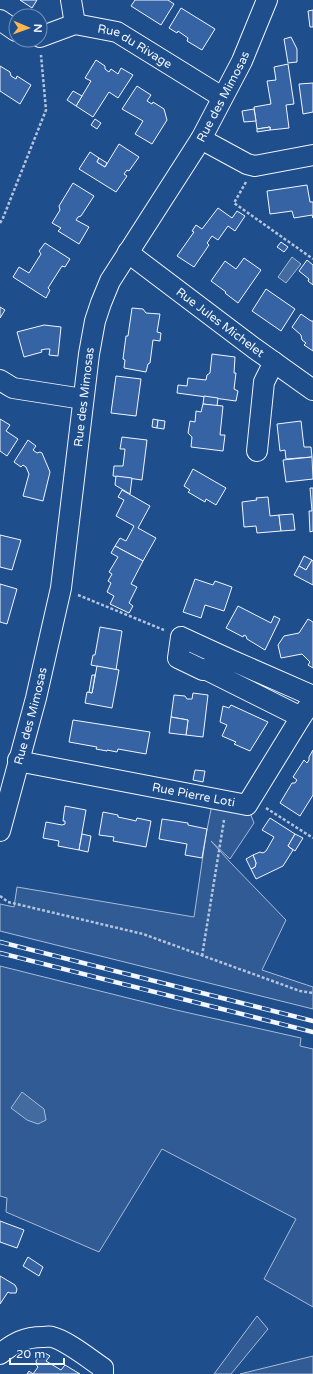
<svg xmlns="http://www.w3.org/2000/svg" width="313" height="1374" viewBox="0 0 313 1374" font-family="'Varela Round',sans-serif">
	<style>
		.built { fill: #305b95; stroke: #a8bbd7 }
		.water { fill: #446ba0; stroke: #a8bbd7 }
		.building { fill: #3563a3; stroke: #f2f6ff }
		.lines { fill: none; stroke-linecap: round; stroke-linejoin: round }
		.minor-casing { stroke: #f2f6ff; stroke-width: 22 }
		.path { stroke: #b3c4dc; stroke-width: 2.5; stroke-dasharray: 3 2; stroke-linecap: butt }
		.minor { stroke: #1f4e8c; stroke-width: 20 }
		.rail-casing { stroke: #f2f6ff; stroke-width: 4.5 }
		.rail { stroke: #1f4e8c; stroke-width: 3; stroke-dasharray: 9; stroke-linecap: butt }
		.labels { text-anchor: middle; stroke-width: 3; stroke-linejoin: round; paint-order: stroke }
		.street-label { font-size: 12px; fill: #f2f6ff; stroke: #1f4e8c }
	</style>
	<rect width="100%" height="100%" fill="#1f4e8c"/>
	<g class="built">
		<path d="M213,799L247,805L254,823L230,859L211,841L230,862L286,920L262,970L313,987V1009L0,931V904L14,907L17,887L194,917L206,835Z"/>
		<path d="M0,966L176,1010L301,1038L300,1046L313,1049V1307L264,1279L296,1219L162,1149L99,1252L6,1212L7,1198L0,1196Z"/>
		<path d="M257,1316L268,1329L231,1374H214Z"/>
		<path d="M313,1356V1374H240Z"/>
	</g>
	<g class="water">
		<path d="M292,257L301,264L286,283L278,277Z"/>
		<path d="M22,1092L44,1109L46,1120L38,1124L27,1120L11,1108Z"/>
	</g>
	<g class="building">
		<path d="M20,0H37L32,8Z"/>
		<path d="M135,0H168L174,4L161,25L131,6Z"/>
		<path d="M181,8L215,29L202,50L187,41L188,38L178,31L177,33L169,28Z"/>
		<path d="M313,10V27H310L308,11Z"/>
		<path d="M291,37L297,49V62L288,63L284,39Z"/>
		<path d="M96,60L105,66V69L109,72L111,69L118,74L121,68L133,75L118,98L109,92L93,117L76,106L91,81L85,78Z"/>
		<path d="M288,64L294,104L286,105L289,128L270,130V127L257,129L254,107L271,104L267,81L276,80L274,67Z"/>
		<path d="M0,66L10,72L11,76L16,79L17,76L31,85L20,104L0,91Z"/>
		<path d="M313,83V112L303,114L299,84Z"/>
		<path d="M137,86L151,95L147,101L152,104L153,102L164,109L167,120L152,144L135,134L143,121L122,109Z"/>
		<path d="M73,91L82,96L76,106L67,100Z"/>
		<path d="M254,109L256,121L244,122L242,111Z"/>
		<path d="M95,119L101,123L97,129L91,125Z"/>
		<path d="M270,127V130L257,132V129Z"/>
		<path d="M119,144L139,157L129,171L127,170L124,174L127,176L116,192L79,169L90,152L99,158L97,162L105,167Z"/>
		<path d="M99,158L107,163L105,167L97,162Z"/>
		<path d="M73,183L94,196L81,216L78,217L76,220L89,227L79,244L58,231L61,228L52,223L60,210L59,206Z"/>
		<path d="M307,185L310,202H313V218L312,215L294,218L292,211L270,214L267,191Z"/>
		<path d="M218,208L232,218L237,211L245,216L235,231L228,226L218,240L212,236L207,243L209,245L194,267L177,256L194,232L192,231L196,225L202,229Z"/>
		<path d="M281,242L288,247L284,252L277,247Z"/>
		<path d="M45,243L70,259L65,267L62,266L48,288L50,290L46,298L13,277L19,267L29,273L41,254L39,251Z"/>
		<path d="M244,258L261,270L238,303L225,293L226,292L211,281L225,261L236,269Z"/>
		<path d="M307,260L313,265V285L308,281L309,279L299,271Z"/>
		<path d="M266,289L295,309L281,331L252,311Z"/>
		<path d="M0,307L5,310L0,318Z"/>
		<path d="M132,308L143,309L146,313L160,314L157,332L161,333L160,341L153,340L150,363L148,364L146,372L124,368L125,360L123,359L126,336H128Z"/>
		<path d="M301,314L311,321H313V351L304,345L306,343L302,340L301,335L292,327Z"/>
		<path d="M44,325L61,327L58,356L49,355L50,349H46L41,350L42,352L24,357L17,332Z"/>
		<path d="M212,354L235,357L234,373H236L234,389L238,391L236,401L177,393L178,385L187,386L188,378L206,380L207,375L210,373Z"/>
		<path d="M116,376L141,379L136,416L111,413Z"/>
		<path d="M204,396L218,398L217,406L203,404Z"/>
		<path d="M203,404L223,406L220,435H225L223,451L191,447L192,437L188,433L190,421L195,422L196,411L201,412Z"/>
		<path d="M0,419L10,425L6,431L18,439L7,456L0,451Z"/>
		<path d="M153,419L158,420L157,428L152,427Z"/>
		<path d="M158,420L165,421L164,429L157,428Z"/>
		<path d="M301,421L304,447H311L312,457L286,459L285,450L280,451L277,424Z"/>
		<path d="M122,437L147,440L142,480L113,476L114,466H123L125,449H120Z"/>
		<path d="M28,440L36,446L33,450L37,453L40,452L42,453L50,472L43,501L23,496L29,474L26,467L23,465L21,467L14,462Z"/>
		<path d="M312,457L313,479L286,482L283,460Z"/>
		<path d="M193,469L226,488L216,505L206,499L205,502L188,492L190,490L184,486Z"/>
		<path d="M116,476L132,478L130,494L115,485Z"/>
		<path d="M310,488H313V531L310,532L309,511H312Z"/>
		<path d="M122,490L150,506L138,528L156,538L143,561L115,546L120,538L126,541L134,526L116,516L124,500L118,497Z"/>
		<path d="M268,497L270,516L279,515L281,531L257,533L256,526L244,527L242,502L257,500L256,498Z"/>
		<path d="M293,514L295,530L281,531L279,515Z"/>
		<path d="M0,535L21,540L12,570L0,567Z"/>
		<path d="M115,546L143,561L131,584L137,587L129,603L133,606L129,613L110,604L114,596L107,592L111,583L108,581L112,574L109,572L118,557L111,553Z"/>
		<path d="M304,556L312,560L306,570L299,566Z"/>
		<path d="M312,560L313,561V585L294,575L299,566L306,570Z"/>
		<path d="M195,579L213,585L215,581L232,587L224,611L205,605L201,618L183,612Z"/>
		<path d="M0,584L17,589L7,624L0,622Z"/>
		<path d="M238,606L271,623L274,616L280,619L265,650L247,639L246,636L244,635L243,637L226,628Z"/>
		<path d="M308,619L313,622V668L308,665L310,662L302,654L281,658L278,645L284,636L299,633Z"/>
		<path d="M100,627L122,631L116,670L91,665L93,655H95Z"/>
		<path d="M97,666L119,670L112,708L85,703L87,692L92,693Z"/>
		<path d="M92,675H95L92,693L89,692Z"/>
		<path d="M193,693L208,695L203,737L186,735L188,720L171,717L174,695L185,696L187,699H192Z"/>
		<path d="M231,705L268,722L250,751L234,744L236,742L222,736L227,725L220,722L223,706L229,708Z"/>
		<path d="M171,717L188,720L186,735L169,733Z"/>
		<path d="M73,720L150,732L146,754L118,749L117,752L107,750V751L96,749L97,747L69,742Z"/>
		<path d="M313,750V795L300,816L280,803L292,783H295L297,780L293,777L304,760L307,763L309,760V757Z"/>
		<path d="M195,770L205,771L203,782L193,780Z"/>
		<path d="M65,806L86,810L79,850L58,846L59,841L43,838L46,822L62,825L65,824V821H63Z"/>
		<path d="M103,812L118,815V817L132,820L136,821L137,818L151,821L146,847L113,841L114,837L99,835Z"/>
		<path d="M270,818L295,834L288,846L293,850L283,866L256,879L251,869L255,867L256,863L253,855L260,852L263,853L266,851L274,837L262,830Z"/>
		<path d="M162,819L188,823V825L207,829L202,858L185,855L187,844L159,839Z"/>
		<path d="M82,834L91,836L88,852L79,850Z"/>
		<path d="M295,834L303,838L295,851L288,846Z"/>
		<path d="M253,855L256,863L255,867L251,869L246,859Z"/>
		<path d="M0,1221L24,1230L17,1248L0,1242Z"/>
		<path d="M28,1257L43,1267L39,1276L23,1266Z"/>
		<path d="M0,1276L15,1285L17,1289L16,1293H10L8,1292L0,1304Z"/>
		<path d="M45,1353L50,1356L46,1361L61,1370L65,1365L80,1374H27L29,1371L33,1374L38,1367L37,1366L36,1361L39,1355Z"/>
	</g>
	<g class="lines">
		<g class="minor-casing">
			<g id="minor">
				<path d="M71,0L75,24"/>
				<path d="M0,20L16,31"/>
				<path id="s1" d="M40,37L75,24L117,32L222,97"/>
				<path d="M201,139L247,164L255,166L313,155"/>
				<path id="s2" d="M128,252L135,258L254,348L313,390"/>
				<path d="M0,380L13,388L83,399"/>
				<path d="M257,451L264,382L274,362"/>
				<path d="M301,717L205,669L203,670L178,658L181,637L231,660L313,696"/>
				<path id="s3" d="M18,760L28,763L247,805L301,717L313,700"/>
				<path id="s4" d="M0,831L36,698L61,588L89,354L95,321L101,303L110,281L201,139L242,61L267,0"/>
				<path d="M0,1354C14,1343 24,1337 43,1337C46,1337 49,1336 52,1337C66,1340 91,1360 103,1368V1374"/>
			</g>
		</g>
		<g class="path">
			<path d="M246,182L234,203L313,259"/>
			<path d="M0,223L3,218L46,110L41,55"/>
			<path d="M78,595L164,630"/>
			<path d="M266,808L313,838"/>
			<path d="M0,896L8,902L143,934L300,991L313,993"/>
			<path d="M202,956L224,820"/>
		</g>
		<use href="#minor" class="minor"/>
		<g class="rail-casing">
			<g id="rail">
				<path d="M0,942L313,1021"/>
				<path d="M0,953L313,1032"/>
			</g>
		</g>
		<use href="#rail" class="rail"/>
	</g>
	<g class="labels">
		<g class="street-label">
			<text dy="4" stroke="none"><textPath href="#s1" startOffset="102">Rue du Rivage</textPath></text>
			<text dy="4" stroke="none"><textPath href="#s4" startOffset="779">Rue des Mimosas</textPath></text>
			<text dy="4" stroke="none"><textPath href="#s2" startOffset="116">Rue Jules Michelet</textPath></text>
			<text dy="4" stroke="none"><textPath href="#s4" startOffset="443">Rue des Mimosas</textPath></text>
			<text dy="4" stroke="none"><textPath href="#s4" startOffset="119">Rue des Mimosas</textPath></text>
			<text dy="4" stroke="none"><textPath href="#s3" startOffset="179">Rue Pierre Loti</textPath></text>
		</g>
	</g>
	<g transform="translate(28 28) rotate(92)"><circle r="19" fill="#1f4e8c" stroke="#7391ba"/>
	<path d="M0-3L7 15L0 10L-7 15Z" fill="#ffb74d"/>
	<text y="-6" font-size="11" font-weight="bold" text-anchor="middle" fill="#f2f6ff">N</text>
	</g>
	<path d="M10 1358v6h54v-6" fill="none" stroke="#f2f6ff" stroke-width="2"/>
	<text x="16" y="1358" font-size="12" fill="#f2f6ff" stroke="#1f4e8c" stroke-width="3" paint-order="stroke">20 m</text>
</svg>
